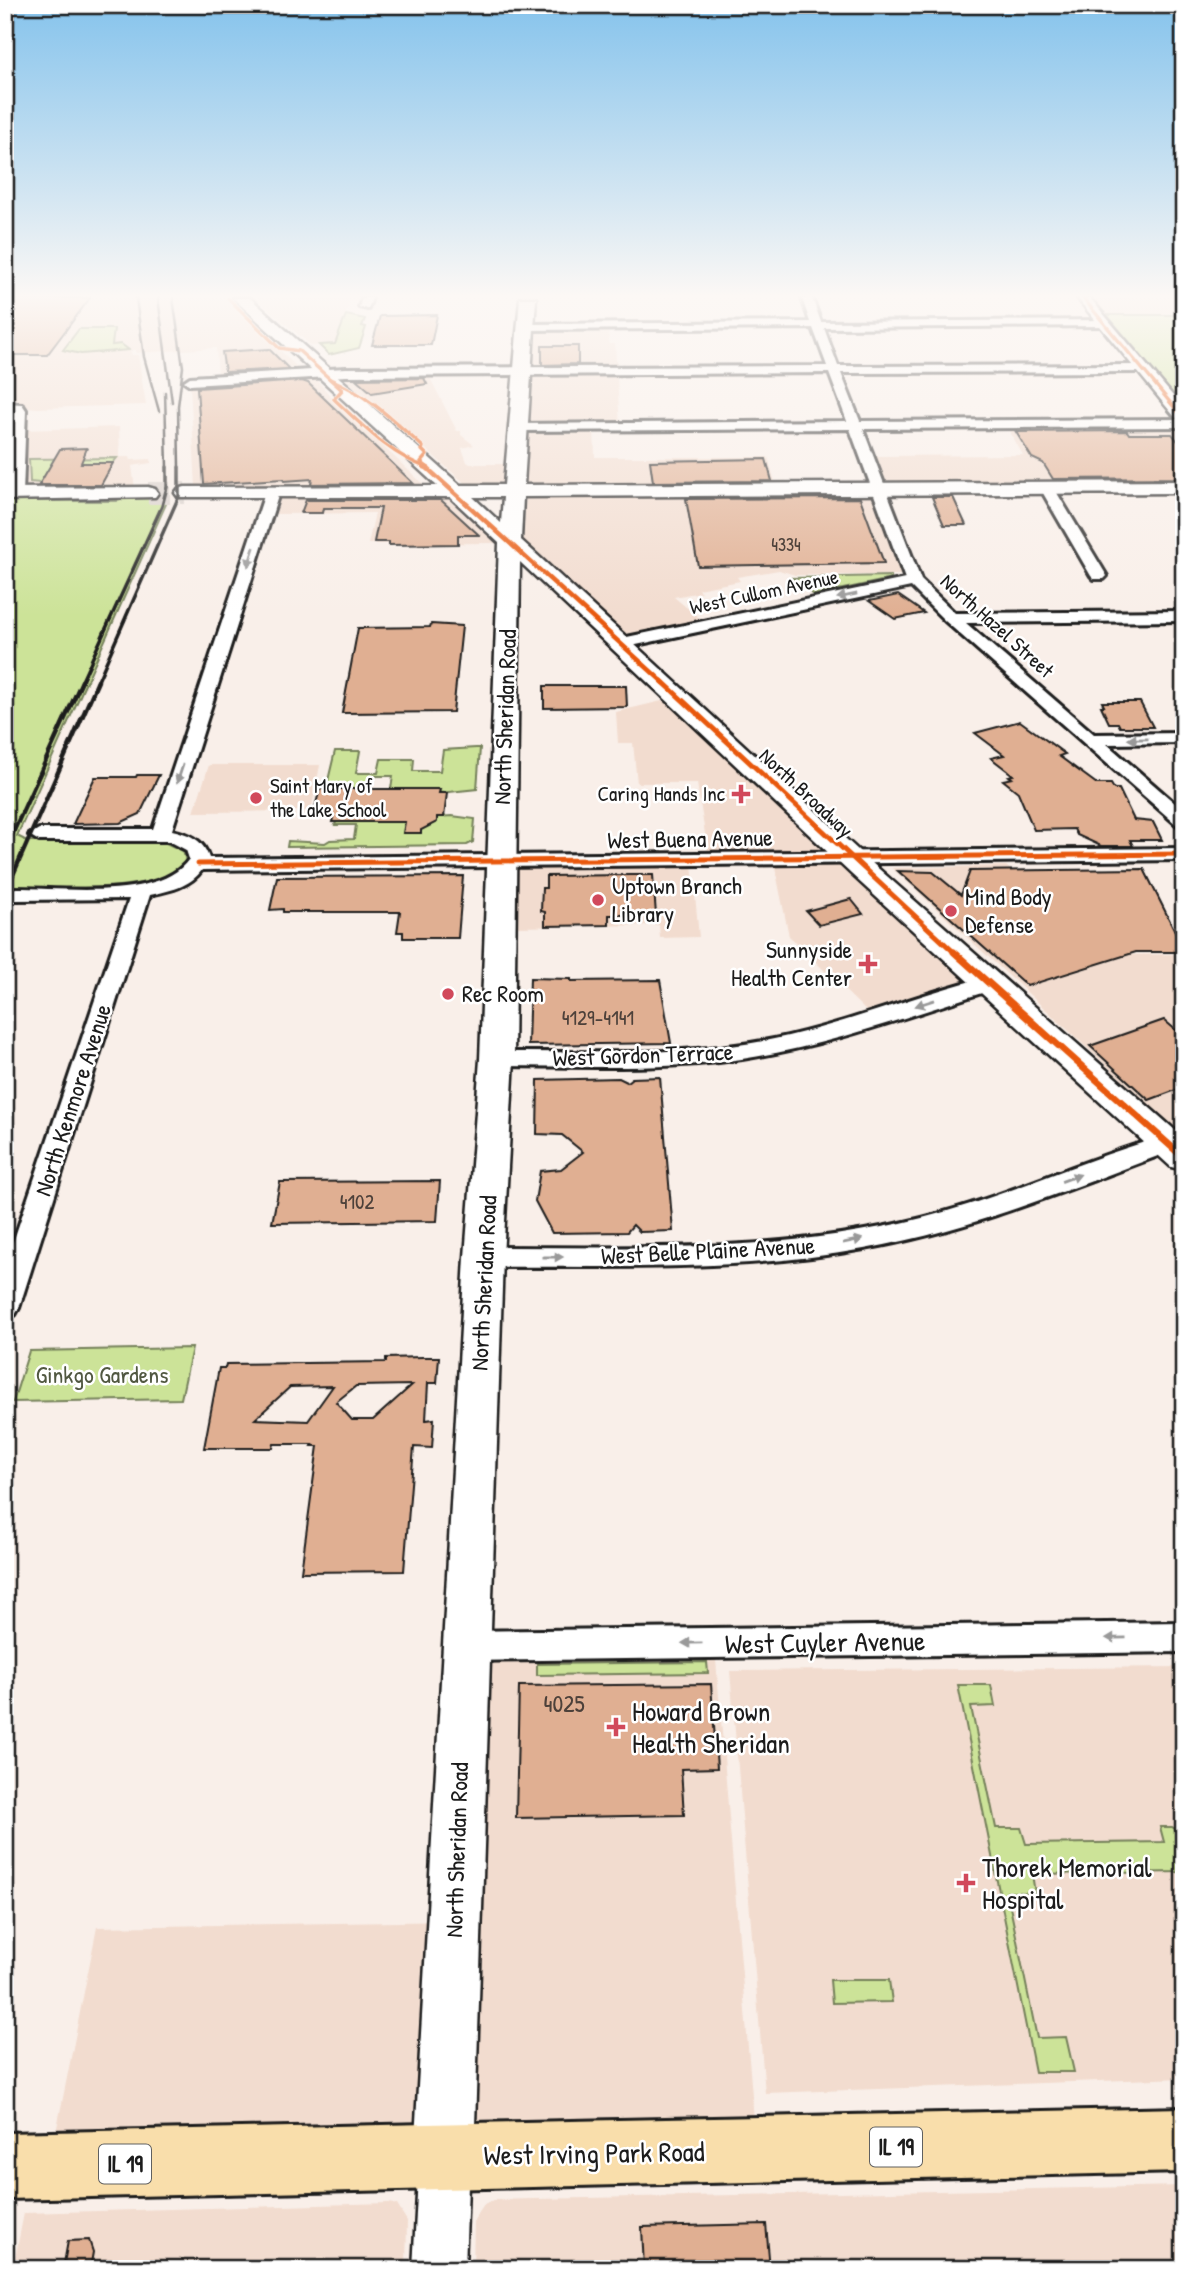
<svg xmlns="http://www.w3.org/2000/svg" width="1189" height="2274" viewBox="0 0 1189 2274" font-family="'Patrick Hand',sans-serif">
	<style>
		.built { fill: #f2dccf }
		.green { fill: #cce398; stroke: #74805a; stroke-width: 2 }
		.building { fill: #e0af92; stroke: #1c1c1c; stroke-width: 2; fill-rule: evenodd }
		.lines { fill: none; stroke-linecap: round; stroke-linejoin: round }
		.secondary-tunnel { stroke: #d8cfca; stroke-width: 22; stroke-dasharray: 22 10; stroke-linecap: butt }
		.minor-casing { stroke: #1c1c1c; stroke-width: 6 }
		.tertiary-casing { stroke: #1c1c1c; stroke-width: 5 }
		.secondary-casing { stroke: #1c1c1c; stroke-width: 5 }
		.primary-casing { stroke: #1c1c1c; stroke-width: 6 }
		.minor { fill: #fff; fill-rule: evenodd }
		.tertiary { fill: #fff; fill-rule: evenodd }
		.secondary { fill: #fff; fill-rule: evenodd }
		.primary { fill: #f9deab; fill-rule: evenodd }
		.rail-far2 { stroke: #1c1c1c; stroke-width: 2.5 }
		.rail-far1 { stroke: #1c1c1c; stroke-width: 3.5 }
		.rail { stroke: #1c1c1c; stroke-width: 4.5 }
		.cycleway-far3-casing { stroke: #fff; stroke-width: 5 }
		.cycleway-far2-casing { stroke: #fff; stroke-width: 7 }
		.cycleway-far1-casing { stroke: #fff; stroke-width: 9 }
		.cycleway-casing { stroke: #fff; stroke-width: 11 }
		.cycleway-far3 { stroke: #e8590c; stroke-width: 3.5 }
		.cycleway-far2 { stroke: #e8590c; stroke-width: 4.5 }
		.cycleway-far1 { stroke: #e8590c; stroke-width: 5 }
		.cycleway { stroke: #e8590c; stroke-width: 7 }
		.oneway { fill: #999 }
		.poi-dot { fill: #d1495b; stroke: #fff; stroke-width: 2.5 }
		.labels { text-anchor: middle; stroke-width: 5; stroke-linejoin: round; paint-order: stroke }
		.far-number-label { font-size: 18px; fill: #4d413a }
		.far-street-label { font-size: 21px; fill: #1c1c1c; stroke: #fff }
		.far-poi-label { font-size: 21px; fill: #1c1c1c; stroke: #fff; text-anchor: start }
		.number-label { font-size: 21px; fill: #4d413a }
		.shield { fill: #fff; stroke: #606060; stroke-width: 2 }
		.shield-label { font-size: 23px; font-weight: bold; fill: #1c1c1c }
		.street-label { font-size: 24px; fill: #1c1c1c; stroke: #fff }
		.poi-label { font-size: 24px; fill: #1c1c1c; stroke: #fff; text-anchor: start }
		.park-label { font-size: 24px; fill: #515841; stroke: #fff }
		.near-number-label { font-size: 24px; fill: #4d413a }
		.near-street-label { font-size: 28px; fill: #1c1c1c; stroke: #fff }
		.near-poi-label { font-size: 28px; fill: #1c1c1c; stroke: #fff; text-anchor: start }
	</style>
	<rect width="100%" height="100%" fill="#f9efe9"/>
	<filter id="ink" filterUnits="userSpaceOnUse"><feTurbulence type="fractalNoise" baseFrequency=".0143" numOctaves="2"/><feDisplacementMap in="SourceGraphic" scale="14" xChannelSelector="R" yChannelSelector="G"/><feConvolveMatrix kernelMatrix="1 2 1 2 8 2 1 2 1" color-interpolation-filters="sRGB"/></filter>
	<g filter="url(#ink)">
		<g class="built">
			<path d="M5,298H227L298,368L287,372L221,376L218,375L216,348L136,353L135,350H130L132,355H138L146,405L38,408L5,405Z"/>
			<path d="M255,298H351L335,344L312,346Z"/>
			<path d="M1092,298H1184V315H1107Z"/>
			<path d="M608,326L609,344H615L620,426L594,427L595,457H768L776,485L468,486L344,378L349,375L428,374L457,431H461V435L474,445L462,448L467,462L470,464H517L526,327Z"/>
			<path d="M306,378L316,379L333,399L423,484L196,487L190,386Z"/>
			<path d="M1182,426L1184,482L883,484L874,456L1023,455L1007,427Z"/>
			<path d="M119,427L120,457H130L131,460L151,459V463L132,466L135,489H22L23,430Z"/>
			<path d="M870,491L902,575H795L779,570L737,577L740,581L698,589L701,592L674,597L704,622L625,638L523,544L526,494Z"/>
			<path d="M284,497H446L496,543L368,544L375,513L275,514L280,498Z"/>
			<path d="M670,699L821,841L822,847L813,852L708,853L697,783H637L633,743H618L616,712Z"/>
			<path d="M209,765H320L311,811L194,812Z"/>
			<path d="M774,863L842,864L964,980L961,984L868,1013L789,936Z"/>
			<path d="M692,864L699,937L660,938L659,925L511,927L516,866Z"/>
			<path d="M1006,866L1113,955L1184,954V1017L1176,1020L1184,1027V1137L892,868Z"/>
			<path d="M715,1648L756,2144L51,2158L97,1927L458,1921L470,1650Z"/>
			<path d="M1184,1667V2078L765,2093L730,1671Z"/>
			<path d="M1184,2186V2269H473L474,2220L484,2205L493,2200Z"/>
			<path d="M389,2203L397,2205L407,2221L406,2269H13L24,2213Z"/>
		</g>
		<g class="green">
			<path d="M346,315L365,319L362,326L366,327L359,348L329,355L319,345L335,344Z"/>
			<path d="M1107,315H1184V407Z"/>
			<path d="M79,329H114L112,345L121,344L129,350L81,354L63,350Z"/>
			<path d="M117,458L113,463L52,464L40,483L30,482L29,459Z"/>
			<path d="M118,498H164L166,504L17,836L27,841L164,842L183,851L186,861C171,896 41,887 5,887V501H117Z"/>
			<path d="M891,576V579L814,595L792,578Z"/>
			<path d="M476,748H480L477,789L440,793L439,789H391L393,776H371L368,789H326L335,751H360L356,773H378L381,759H414L413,771H440L443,750Z"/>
			<path d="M452,816L475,819L473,842L467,845L287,847L288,841L325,843L330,840L354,839L356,825H335L336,822H405L404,833H420L422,821H437V817Z"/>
			<path d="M192,1348L181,1399L13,1402L29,1351Z"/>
			<path d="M707,1662L708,1673L537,1675V1664Z"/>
			<path d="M958,1685H991L995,1706L971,1707L996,1828H1021L1026,1844L1164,1842L1160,1827H1172L1184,1833V1872L1032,1874L1035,1893L1007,1892L1037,2038L1066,2037L1074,2072H1035Z"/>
			<path d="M830,1980H889L892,2002L832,2003Z"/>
		</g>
		<g class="building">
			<path d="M5,298H90L47,355H5Z"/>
			<path d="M437,315L431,345H372L380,316Z"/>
			<path d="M542,346H578V364L542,365Z"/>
			<path d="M269,349L289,369L225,372L222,352Z"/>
			<path d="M424,378L427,384L372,393L356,379Z"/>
			<path d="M302,381L308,383L413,483L311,484L312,479L284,481L283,479L204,484L197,388Z"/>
			<path d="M1127,431L1129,434H1172L1184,449V478L1053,479L1043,463L1032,458L1016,432Z"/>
			<path d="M87,448L81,463H113L101,485H39L60,449Z"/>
			<path d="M766,459L772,481L653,482L650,461Z"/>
			<path d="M932,497H953L966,525H944Z"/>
			<path d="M860,498L884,563L698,566L686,499Z"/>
			<path d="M306,500H441L479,535H458V544L389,545V542H374L381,508H323L322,513H301Z"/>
			<path d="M898,595L924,613L895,619L869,601Z"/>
			<path d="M431,624L462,626L453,712L342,713L358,628L430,627Z"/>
			<path d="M544,686H626L627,707L544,708Z"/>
			<path d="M1102,702H1140L1153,727H1120L1118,723H1109L1101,706H1104Z"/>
			<path d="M1020,721L1065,754L1059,756L1097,784H1111L1114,789H1119L1134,820L1153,822L1162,840H1130L1133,846H1101L1077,835L1074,829L1034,830L1018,792L1003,780L1012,778L1009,776L1013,775L991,758L1004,755L975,733Z"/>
			<path d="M137,775H159L140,814L120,823L73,824L95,777H136Z"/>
			<path d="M320,789H440L439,793H447L444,817H437V822L421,830V833H403L405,822H332L333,818H312Z"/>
			<path d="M1144,869L1177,935H1184V952H1136L1027,986L898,871L933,872L961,895L970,871Z"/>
			<path d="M630,875H653L656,915H609V925L545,926V912L541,911L542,888H546V876Z"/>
			<path d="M463,876L458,938H403V932H397L400,912H283V909L270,910L277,877Z"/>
			<path d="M851,899L863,914L819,925L806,911Z"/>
			<path d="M530,978L571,979V981L660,980L671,1043L528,1045Z"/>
			<path d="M1164,1020L1184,1037V1087L1149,1100L1090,1046Z"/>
			<path d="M660,1077L673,1231L640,1232L633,1225L627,1232L552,1233L535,1201L540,1171L561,1169L583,1152L562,1135L537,1134L538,1080L619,1078L627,1082L632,1078Z"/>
			<path d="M440,1181L437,1221L272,1223L280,1182Z"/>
			<path d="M423,1357H439L437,1383H428L426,1420L434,1419L432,1448L414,1447L404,1571L301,1572L318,1446H312L313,1444H274L273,1448H204L219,1368H225L226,1364L386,1362V1358ZM412,1385L373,1420H352L336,1402L356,1386ZM333,1386L308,1421L255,1419L290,1387Z"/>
			<path d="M711,1684L717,1768L681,1769L684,1815L516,1818L519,1686Z"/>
			<path d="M766,2224L770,2269H644L642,2227Z"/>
			<path d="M89,2240L93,2252L90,2269H63L68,2241Z"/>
		</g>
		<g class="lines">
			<path class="secondary-tunnel" d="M148,493H185"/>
			<g class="minor-casing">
				<g id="minor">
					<path d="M362,298H372L368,309L359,307Z"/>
					<path d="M802,298H812L821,322L1104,320L1110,323L1104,326L824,328L838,366L1145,365V371L1141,372L841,373L860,421L1184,419V427L863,429L921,580L955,613L1184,611V621L966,623L1094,734L1184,733V743L1107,744L1184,811V827L1177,825L945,621L911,587L622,648L616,646L614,643L616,640L622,638L905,579L850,429L519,431L514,430V424L847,421L829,373L346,376L190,385L184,381L190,377L346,368L827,366L813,328L526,330L520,327L526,324L810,322Z"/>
					<path d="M5,403L22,404L26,410L23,494L16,498L9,494L14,411H5Z"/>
					<path d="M1047,484L1054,488L1107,576L1104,579H1094L1091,576L1040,488Z"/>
					<path d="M272,489L279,493L172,830C189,834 203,839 209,858L1184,848V860L202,870C190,887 169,891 150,895L19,1308L15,1315L5,1318V1266L129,899L16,900L9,898L6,894L9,890L16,888C62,888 160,901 189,859L186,850L169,841H39L29,835L39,829H153L265,493Z"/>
					<path d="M990,976L998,978L1001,983L998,988C913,1014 830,1046 742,1059C661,1071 578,1066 497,1066L489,1064L485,1059L489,1054L497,1052C589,1051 683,1057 774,1039C848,1024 917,994 990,976Z"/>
					<path d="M1168,1135L1177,1137L1180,1143L1177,1149C1074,1187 973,1230 864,1249C739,1272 611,1266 484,1267L475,1264L471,1257L475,1250L484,1247C631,1247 778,1254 922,1218C1006,1197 1085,1158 1168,1135Z"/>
					<path d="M1184,1622V1652L466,1661L454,1656L450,1646L454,1636L466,1631Z"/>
				</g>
			</g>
			<g class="tertiary-casing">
				<g id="tertiary">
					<path d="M1077,298H1090L1184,409V424L1179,422Z"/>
					<path d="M444,2132L462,2139L469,2157L465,2269H413L419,2157L426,2139Z"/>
				</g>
			</g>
			<g class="secondary-casing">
				<g id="secondary">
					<path d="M233,298H250L460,485H504L520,298H536L524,485L1184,481V493L523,497L521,540L871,862L1184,1138V1170L1171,1167L851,874L520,562L514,1059L503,1257L474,2157L465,2178L444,2187L423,2178L414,2157L465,1257L480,1059L499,543L450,497H178L175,493L178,489L185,487L437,486ZM473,497H503L501,523Z"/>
					<path d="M148,487L155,489L158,493L155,497L5,500V488Z"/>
				</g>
			</g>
			<g class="primary-casing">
				<path id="primary" d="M1184,2108V2172L5,2199V2133Z"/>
			</g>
			<use href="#minor" class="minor"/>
			<use href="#tertiary" class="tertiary"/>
			<use href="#secondary" class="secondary"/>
			<use href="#primary" class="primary"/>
			<g class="rail-far2">
				<path d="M136,298L144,357L159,411"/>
				<path d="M158,298L172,402"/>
				<path d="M173,298L183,367L178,406L179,468"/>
				<path d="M165,392L167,468"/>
			</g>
			<g class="rail-far1">
				<path d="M81,683L162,506L167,487V467"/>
				<path d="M97,683L179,496V467"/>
			</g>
			<g class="rail">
				<path d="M5,850L82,681"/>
				<path d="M5,893L98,681"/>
			</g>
			<g class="cycleway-far3-casing">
				<g id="cycleway-far3">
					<path d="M228,298L279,348L299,351L342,390L334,399C363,426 390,455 428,468"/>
					<path d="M1083,298L1184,419"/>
					<path d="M330,379C367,394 394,421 423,447L422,450L427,455L421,462L428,468"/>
				</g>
			</g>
			<g class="cycleway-far2-casing">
				<g id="cycleway-far2">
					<path d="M424,467L428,468"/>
					<path d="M426,467L664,683"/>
				</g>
			</g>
			<g class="cycleway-far1-casing">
				<g id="cycleway-far1">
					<path d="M662,681L956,954"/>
					<path d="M198,864L1184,854"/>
				</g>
			</g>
			<g class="cycleway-casing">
				<path id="cycleway" d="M954,952L1184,1158"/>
			</g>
			<use href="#cycleway-far3" class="cycleway-far3"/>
			<use href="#cycleway-far2" class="cycleway-far2"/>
			<use href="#cycleway-far1" class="cycleway-far1"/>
			<use href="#cycleway" class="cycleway"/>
		</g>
		<defs><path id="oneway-solid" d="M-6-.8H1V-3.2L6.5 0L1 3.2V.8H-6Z" transform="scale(1.75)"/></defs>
		<g class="oneway">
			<use href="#oneway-solid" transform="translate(251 557) rotate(108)"/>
			<use href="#oneway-solid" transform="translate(847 596) rotate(168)"/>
			<use href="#oneway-solid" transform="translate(1138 739) rotate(179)"/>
			<use href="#oneway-solid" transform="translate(180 774) rotate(108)"/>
			<use href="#oneway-solid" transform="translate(925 1003) rotate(162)"/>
			<use href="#oneway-solid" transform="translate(1071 1178) rotate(-20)"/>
			<use href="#oneway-solid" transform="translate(853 1241) rotate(-11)"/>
			<use href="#oneway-solid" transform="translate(553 1257)"/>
			<use href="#oneway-solid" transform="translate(1116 1638) rotate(179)"/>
			<use href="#oneway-solid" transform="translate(692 1643) rotate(179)"/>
		</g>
	</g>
	<linearGradient id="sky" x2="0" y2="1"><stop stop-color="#85c3ec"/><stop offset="0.48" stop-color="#fcf8f5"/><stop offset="1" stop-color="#fcf8f5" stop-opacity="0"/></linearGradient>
	<rect width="1189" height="616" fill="url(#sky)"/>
	<g class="poi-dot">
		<path d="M737.5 783.5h7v7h7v7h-7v7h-7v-7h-7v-7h7z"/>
		<circle cx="256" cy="798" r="7"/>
		<circle cx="598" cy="900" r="7"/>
		<circle cx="951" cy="911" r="7"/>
		<path d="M864.5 953.5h7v7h7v7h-7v7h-7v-7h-7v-7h7z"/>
		<circle cx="448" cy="994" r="7"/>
		<path d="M612.5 1716.5h7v7h7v7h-7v7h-7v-7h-7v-7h7z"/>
		<path d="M962.5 1872.5h7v7h7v7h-7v7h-7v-7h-7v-7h7z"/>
	</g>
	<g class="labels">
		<g class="far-number-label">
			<text x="786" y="551">4334</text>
		</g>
		<g class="far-street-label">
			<text transform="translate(764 592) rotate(-12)" y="7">West Cullom Avenue</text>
			<text transform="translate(997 626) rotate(42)" y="7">North Hazel Street</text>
			<text transform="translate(806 793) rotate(43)" y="7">North Broadway</text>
		</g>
		<g class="far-poi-label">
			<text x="270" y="793">Saint Mary of<tspan x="270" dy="24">the Lake School</tspan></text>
			<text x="725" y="801" text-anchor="end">Caring Hands Inc</text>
		</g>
		<g class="number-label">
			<text x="598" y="1025">4129-4141</text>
			<text x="357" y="1209">4102</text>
		</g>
		<g class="shield">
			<rect x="870" y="2127.5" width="52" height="39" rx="5"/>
			<rect x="99" y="2144.5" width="52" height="39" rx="5"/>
		</g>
		<g class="shield-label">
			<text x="896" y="2155">IL 19</text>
			<text x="125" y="2172">IL 19</text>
		</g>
		<g class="street-label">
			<text transform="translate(505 717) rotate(-88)" y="8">North Sheridan Road</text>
			<text transform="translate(690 839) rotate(-1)" y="8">West Buena Avenue</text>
			<text transform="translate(643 1055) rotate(-2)" y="8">West Gordon Terrace</text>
			<text transform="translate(73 1100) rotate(-72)" y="8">North Kenmore Avenue</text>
			<text transform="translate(708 1251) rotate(-3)" y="8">West Belle Plaine Avenue</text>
			<text transform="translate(484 1283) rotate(-87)" y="8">North Sheridan Road</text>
			<text transform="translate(457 1850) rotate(-88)" y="8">North Sheridan Road</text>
		</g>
		<g class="poi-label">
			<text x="612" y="894">Uptown Branch<tspan x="612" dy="28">Library</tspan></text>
			<text x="965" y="905">Mind Body<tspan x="965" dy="28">Defense</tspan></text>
			<text x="852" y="958" text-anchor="end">Sunnyside<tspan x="852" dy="28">Health Center</tspan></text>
			<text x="462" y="1002">Rec Room</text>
		</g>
		<g class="park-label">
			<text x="102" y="1383">Ginkgo Gardens</text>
		</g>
		<g class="near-number-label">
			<text x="564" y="1712">4025</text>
		</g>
		<g class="near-street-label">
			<text transform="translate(825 1642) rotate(-1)" y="10">West Cuyler Avenue</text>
			<text transform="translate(594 2153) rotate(-1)" y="10">West Irving Park Road</text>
		</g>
		<g class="near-poi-label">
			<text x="632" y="1721">Howard Brown<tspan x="632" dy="32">Health Sheridan</tspan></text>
			<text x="982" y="1877">Thorek Memorial<tspan x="982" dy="32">Hospital</tspan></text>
		</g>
	</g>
	<rect width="1189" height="2274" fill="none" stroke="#fff" stroke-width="28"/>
	<rect x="14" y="14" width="1161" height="2246" fill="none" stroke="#1c1c1c" stroke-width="2.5" filter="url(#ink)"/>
</svg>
